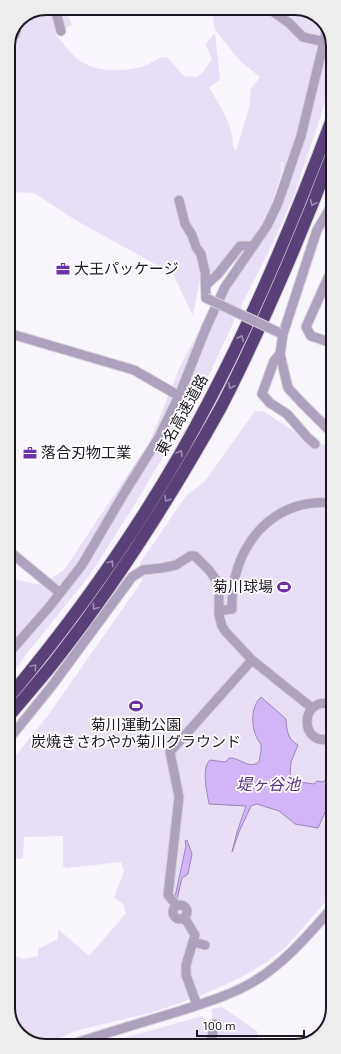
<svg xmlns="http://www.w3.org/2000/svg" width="341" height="1054" viewBox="0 0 341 1054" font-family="'Exo 2','Noto Sans JP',sans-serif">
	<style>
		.green { fill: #e8dff6; fill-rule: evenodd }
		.water { fill: #d1b5f8; stroke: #9b86b8 }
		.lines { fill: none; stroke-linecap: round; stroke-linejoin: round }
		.minor-casing { stroke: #d5d2d9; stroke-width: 11 }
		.highway-casing { stroke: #d5d2d9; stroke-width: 14 }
		.minor { stroke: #ada1be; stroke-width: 9 }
		.highway { stroke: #5a4079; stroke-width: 12 }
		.minor-bridge-casing { stroke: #d5d2d9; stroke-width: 11; stroke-linecap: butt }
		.minor-bridge { stroke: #ada1be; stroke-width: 9 }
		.oneway { stroke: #9c8caf }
		.labels { text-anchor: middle; stroke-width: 3.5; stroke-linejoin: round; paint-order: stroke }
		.poi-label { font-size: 15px; fill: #1d1823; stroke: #fff; text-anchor: start }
		.street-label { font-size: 15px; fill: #1d1823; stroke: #fff }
		.water-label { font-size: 16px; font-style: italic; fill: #56317d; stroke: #fff }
		.rim { fill: none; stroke: #1d1823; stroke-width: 2 }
	</style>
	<rect width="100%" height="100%" fill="#f8f6fc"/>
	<g class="green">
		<path d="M46,8H65L72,25L55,34C64,44 73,58 86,64C100,72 126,71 141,67C152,65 154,57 167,57L184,76L197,77L203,72L212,59L205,44L215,33L220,80L209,87C219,105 234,125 233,147L236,151L249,108L251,89L260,77L240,61L215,30L211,8H300L320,18L332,36V78L320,119L294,195L272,245L243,302L200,394L137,501L90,575L25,656L9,679V587L13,579L41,585L64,570L150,441L179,369L219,291L240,253L251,241L240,246L211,281L201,255L199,284L193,316L173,274L77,221L34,193L8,192V44L19,19ZM281,161L283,162V187L258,233L254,237L269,212L282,171Z"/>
		<path d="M255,411L265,412L307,440L332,447L333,893L285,948L265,963L240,978L202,995L154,1012L75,1031L43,1046L21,1037L9,1018V952L22,959L38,956V949L58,939V929L89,956L115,926L126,913L123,904L114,898L124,871L121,862L67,868L63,866V836L24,837L23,859L9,858V806L15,801L9,799V764L49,714L142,581L140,563L186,496L205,481Z"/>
		<path d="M222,1007L257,1031L259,1045H213L217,1036L211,1009Z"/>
		<path d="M202,1016L211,1028L205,1045L96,1046Z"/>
	</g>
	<g class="water">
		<path d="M261,697L286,719C287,730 287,739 298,745L291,762L290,776L293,781L314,784L317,781L323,782L328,777L333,776V802L330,801L318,828L295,824L279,811L257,804L251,806L239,832L232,852L237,832L246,806L209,804C207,792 201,768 210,760L225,762L228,760L229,758C240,757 248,770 259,762L261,751V744C251,733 249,708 261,697Z"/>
		<path d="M187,840L192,854L188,874L182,878L177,899L175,897L186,846L185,841Z"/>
	</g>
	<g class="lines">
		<g class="minor-casing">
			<g id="minor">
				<path d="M55,8L61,31"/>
				<path d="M268,8L289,23L303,37L325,42"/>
				<path d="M9,41C15,37 17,32 17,25"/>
				<path d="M179,200L185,224L192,235L196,247L201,254L205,272L206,298"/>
				<path d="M332,205L317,230L283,334L280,354L288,388L302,403L332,433"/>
				<path d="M332,269L306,327L311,336L332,343"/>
				<path d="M206,285L218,274L240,246H253"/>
				<path d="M8,333L134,370L179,396"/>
				<path d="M280,354L274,361L262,394L270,403L287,414L308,438L315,444"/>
				<path d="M9,551L60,593"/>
				<path d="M219,611L232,609C230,550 270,497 332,503"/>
				<path d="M9,653L50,606L82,565L123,495L158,439L179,396L206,328L225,287L267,226L278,203L301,136L327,29"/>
				<path d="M333,705C299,693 298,750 333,738"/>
				<path d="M9,739L51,687L132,577L143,570L162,568L176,565L190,556H195L209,570L216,580L219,591V615L222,626L225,631L252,660L312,708"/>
				<circle cx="180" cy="912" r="7"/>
				<path d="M177,906L168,895L179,797L170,752L252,660"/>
				<path d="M184,917L195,935L186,965V975L197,1005"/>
				<path d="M193,942L205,945"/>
				<path d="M209,1045L212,1037L214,1024"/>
				<path d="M67,1046C105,1033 144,1022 183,1010C207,1002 231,995 253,982C285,963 309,934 333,907"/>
			</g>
		</g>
		<g class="highway-casing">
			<g id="highway">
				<path d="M9,697C85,606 154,507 209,401C257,310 296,215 332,119"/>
				<path d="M9,716C24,698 40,680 55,661C117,582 171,497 220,409C237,377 252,344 267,311C290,260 312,207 332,154"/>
			</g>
		</g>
		<use href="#minor" class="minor"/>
		<use href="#highway" class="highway"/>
		<g class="minor-bridge-casing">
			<path id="minor-bridge" d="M206,298L280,333"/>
		</g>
		<use href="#minor-bridge" class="minor-bridge"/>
	</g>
	<defs><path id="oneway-chevron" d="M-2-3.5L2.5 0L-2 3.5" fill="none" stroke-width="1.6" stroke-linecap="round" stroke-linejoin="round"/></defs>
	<g class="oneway">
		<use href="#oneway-chevron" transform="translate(313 203) rotate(113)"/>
		<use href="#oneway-chevron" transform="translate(241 338) rotate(-64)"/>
		<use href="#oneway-chevron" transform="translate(231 386) rotate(116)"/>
		<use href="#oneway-chevron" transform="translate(180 453) rotate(-60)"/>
		<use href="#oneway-chevron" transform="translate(167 499) rotate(122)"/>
		<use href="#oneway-chevron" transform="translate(111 563) rotate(-56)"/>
		<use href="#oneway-chevron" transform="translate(95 607) rotate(126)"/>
		<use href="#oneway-chevron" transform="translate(34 667) rotate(-50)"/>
	</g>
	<defs>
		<g id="office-bare" transform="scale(1.08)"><path d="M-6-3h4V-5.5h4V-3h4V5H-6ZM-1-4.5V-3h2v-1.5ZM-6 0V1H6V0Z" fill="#6e31a7" stroke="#fff" stroke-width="2.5" paint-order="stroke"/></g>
		<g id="stadium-bare" transform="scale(1.08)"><path d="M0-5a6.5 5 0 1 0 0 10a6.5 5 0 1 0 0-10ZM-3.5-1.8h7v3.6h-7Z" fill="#6e31a7" stroke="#fff" stroke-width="2.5" paint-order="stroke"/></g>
	</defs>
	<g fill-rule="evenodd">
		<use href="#office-bare" x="63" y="269"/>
		<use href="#office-bare" x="30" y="453"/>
		<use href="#stadium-bare" x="284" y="587"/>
		<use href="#stadium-bare" x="136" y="706"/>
	</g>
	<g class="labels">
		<g class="poi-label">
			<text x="74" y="274">大王パッケージ</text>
			<text x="41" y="458">落合刃物工業</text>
			<text x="273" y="592" text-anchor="end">菊川球場</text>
			<text x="136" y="730" text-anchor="middle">菊川運動公園<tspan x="136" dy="17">炭焼きさわやか菊川グラウンド</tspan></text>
		</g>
		<g class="street-label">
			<text transform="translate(182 415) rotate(-61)" y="5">東名高速道路</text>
		</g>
		<g class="water-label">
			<text x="268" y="790">堤ヶ谷池</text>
		</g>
	</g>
	<path d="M0 0H341V1054H0ZM46 15H295A31 31 0 0 1 326 46V1008A31 31 0 0 1 295 1039H46A31 31 0 0 1 15 1008V46A31 31 0 0 1 46 15Z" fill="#ededed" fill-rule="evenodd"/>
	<path class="rim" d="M46 15H295A31 31 0 0 1 326 46V1008A31 31 0 0 1 295 1039H46A31 31 0 0 1 15 1008V46A31 31 0 0 1 46 15Z"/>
	<path d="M197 1030v6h107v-6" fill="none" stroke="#1d1823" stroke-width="2"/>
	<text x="203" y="1030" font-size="12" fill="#1d1823" stroke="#ffffff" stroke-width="3" paint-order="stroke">100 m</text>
</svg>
